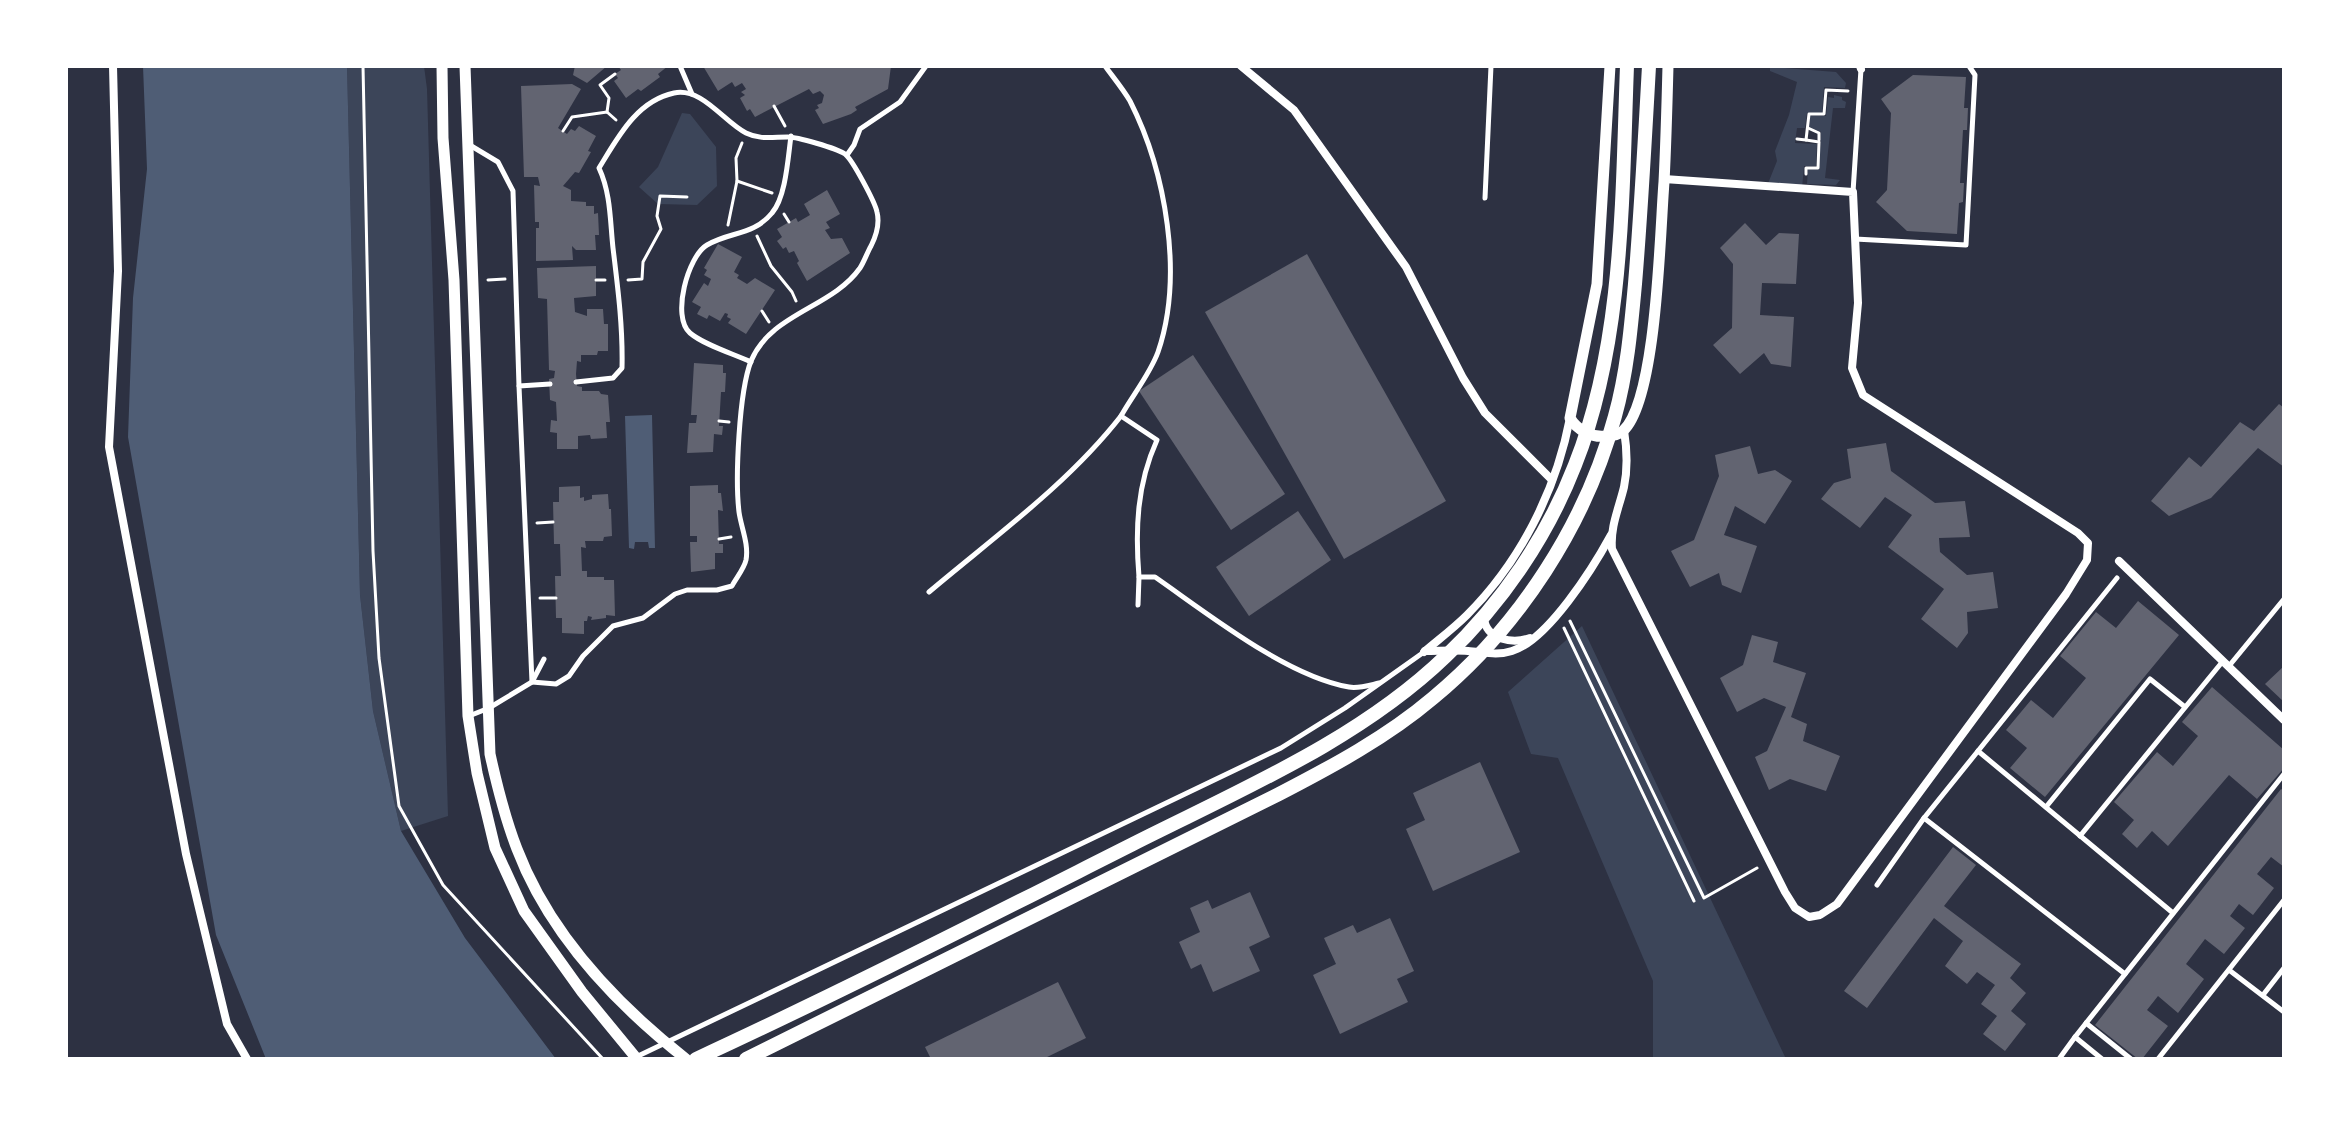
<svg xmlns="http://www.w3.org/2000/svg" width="2350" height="1125" viewBox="0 0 2350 1125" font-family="Overpass,sans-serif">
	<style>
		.green { fill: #3c4559 }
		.water { fill: #4f5d75 }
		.building { fill: #626471 }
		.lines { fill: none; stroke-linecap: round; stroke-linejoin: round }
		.path { stroke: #fff; stroke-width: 3 }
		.service { stroke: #fff; stroke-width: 5 }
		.minor { stroke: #fff; stroke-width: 8 }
		.tertiary { stroke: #fff; stroke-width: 11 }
		.primary { stroke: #fff; stroke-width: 14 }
	</style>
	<rect width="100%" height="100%" fill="#2d3142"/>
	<g class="green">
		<path d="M347,66H424L427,89L448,816L401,831L373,711L360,595Z"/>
		<path d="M1770,67L1836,72L1846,83L1845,88L1824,87L1822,113H1807L1805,128H1797L1795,143L1817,144L1816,166H1804L1802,188L1767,186L1777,161L1775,151L1789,115L1797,82L1770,71Z"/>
		<path d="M1834,95L1842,97V100L1846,102L1845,108H1833L1825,178L1840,180L1836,185L1807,184L1808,169H1819L1821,132L1809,127L1810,116H1826L1828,97L1834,98Z"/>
		<path d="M682,113L690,114L716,147L717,186L697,205L658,204L639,187L658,167Z"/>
		<path d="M1582,626L1786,1059H1653V981L1558,758L1531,754L1508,692Z"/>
	</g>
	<g class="water">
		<path d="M143,66H347L360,595L373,711L401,831L465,938L556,1059H266L216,935L128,437L133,298L147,169Z"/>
		<path d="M652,415L655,548H649L648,542H635L634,549L629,548L625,416Z"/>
	</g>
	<g class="building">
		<path d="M575,66H607L587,83L573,75Z"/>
		<path d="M618,66H668L658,74L660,77L641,91L638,89L626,98L614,81L618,78L615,74L621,70Z"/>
		<path d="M703,66H891L888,89L855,107L857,110L851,114L823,124L815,110L819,108L817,105L822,103L824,95L820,91L813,94L809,89L755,117L750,109L747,111L740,98L745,95L741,92L746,89L742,83L735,87L732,82L718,91Z"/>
		<path d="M1913,75L1966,77L1964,108H1968L1967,130H1963L1960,183H1964L1963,202L1959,203L1957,234L1907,231L1876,202L1887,190L1891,113L1881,99Z"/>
		<path d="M572,84L581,89L558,128L567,134L571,129L575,131L579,126L596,136L588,151L591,152L579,173L575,172L563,186L571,190V201L586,202V206H594V214L598,213L599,235H595L596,250H576L572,246L573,260L536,261V228H539V222H535L534,185L540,186L538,177H524L521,86Z"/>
		<path d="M827,190L840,214L826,222L830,228L825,230L831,239L842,238L850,253L807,281L797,263L799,261L794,251L789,253L786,247L783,249L777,241L782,237L777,229L796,218L798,222L810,215L804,204Z"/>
		<path d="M1745,223L1766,245L1779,233L1799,234L1796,284L1762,283L1760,315L1794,317L1791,367L1771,364L1764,353L1740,374L1713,345L1732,328L1733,264L1720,248Z"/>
		<path d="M718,244L742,257L734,272L739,275L737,278L747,284L755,278L775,290L746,334L728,323L731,319L727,317L728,314L725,313L720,321L709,315L707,319L697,314L701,307L692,302L704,283L708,286L711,279L704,275L707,270L704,268Z"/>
		<path d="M1307,254L1446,501L1344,559L1205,312Z"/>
		<path d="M596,266V296L574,298L575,312L587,316V309H603L604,324H608V351H598L597,355H581V362L577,361L576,374L577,386L582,387V391H599L601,394L608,395L610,422H606L607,438L591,439L590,435L578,436V449H557V433L550,432L551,420L557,421L556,402L550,400L549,379L554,378L555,371L549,370L547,299L538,298L537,268Z"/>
		<path d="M1193,355L1285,494L1231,530L1139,391Z"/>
		<path d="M694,363L723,365V373H726L725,392H721L719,426H723L722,435L714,434L713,452L687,453L689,423H696L697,415H691Z"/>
		<path d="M2279,404L2284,408V467L2258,448L2211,498L2169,516L2151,501L2189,457L2201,467L2240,422L2254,431Z"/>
		<path d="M1886,443L1891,471L1935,503L1965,501L1970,537L1939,538L1940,552L1967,575L1993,572L1998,608L1967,612L1968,633L1957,648L1921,619L1944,589L1888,547L1912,515L1885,497L1860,528L1821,499L1834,483L1851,478L1847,449Z"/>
		<path d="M1750,446L1758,474L1775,470L1792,481L1765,524L1735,506L1724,535L1757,546L1741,593L1722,585L1719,573L1690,587L1671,551L1694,540L1719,476L1715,455Z"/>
		<path d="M718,485V493H721L723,511L718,510L719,544H723V553H715V569L691,572L690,542H697V536H690V486Z"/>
		<path d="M580,486V498L584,497V501L592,499V495L608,494L609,509H611L612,536L604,537L603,541H585L586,548L581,547L582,571H587V577H604V580H614L615,616L606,615V618L591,620L592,617L588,616L587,621H584V634L562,633V618H556L555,576H561L560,544H554L553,502H559V487Z"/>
		<path d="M1298,511L1331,560L1249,616L1216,567Z"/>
		<path d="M2138,601L2179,635L2045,797L2010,768L2027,748L2006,730L2031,700L2053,718L2086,678L2060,656L2096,612L2116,628Z"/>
		<path d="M1752,635L1778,642L1773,662L1806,673L1791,717L1807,724L1803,741L1840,756L1826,791L1790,779L1769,790L1755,757L1767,751L1786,707L1764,698L1737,712L1720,678L1743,665Z"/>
		<path d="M2284,666V702L2265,684Z"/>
		<path d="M2212,687L2284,750V768L2257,799L2229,775L2168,846L2152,831L2137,848L2122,834L2134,820L2114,802L2157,752L2173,766L2198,736L2182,722Z"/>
		<path d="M1480,762L1520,852L1433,891L1406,829L1425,820L1413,793Z"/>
		<path d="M2281,789L2284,791V867L2271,857L2257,874L2274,888L2253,915L2239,904L2230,916L2245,928L2224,954L2205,939L2186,964L2204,979L2178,1013L2158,996L2147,1010L2168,1026L2142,1059H2138L2095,1025Z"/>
		<path d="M1953,847L1976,865L1944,906L2021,964L2010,978L2026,993L2011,1011L2026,1024L2005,1051L1983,1034L1997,1016L1981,1004L1995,985L1977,972L1967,984L1945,966L1963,941L1934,918L1867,1008L1844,991Z"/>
		<path d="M1250,892L1270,937L1249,947L1260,971L1213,992L1201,964L1191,969L1179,942L1200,932L1190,908L1208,900L1212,909Z"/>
		<path d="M1390,918L1414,971L1397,979L1408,1002L1340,1034L1313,975L1336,964L1324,938L1353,925L1357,933Z"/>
		<path d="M1058,982L1086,1038L1043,1059H931L925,1047Z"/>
	</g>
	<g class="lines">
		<g class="path">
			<path d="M363,66L373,551L379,658L399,806L443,885L603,1059"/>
			<path d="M774,106L785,126"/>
			<path d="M607,112L609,98L600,85L615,74"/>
			<path d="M1808,128L1819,133V140"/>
			<path d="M563,131L572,117L607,112L616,120"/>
			<path d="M1797,139L1806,140"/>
			<path d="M1806,174V168H1818L1819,142L1806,140L1809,114H1824L1826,90L1848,91"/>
			<path d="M737,181L772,193"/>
			<path d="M784,214L789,222"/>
			<path d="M728,225L737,181L736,158L742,143"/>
			<path d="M757,236L771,266L792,292L796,301"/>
			<path d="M488,280L505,279"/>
			<path d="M596,280H605"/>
			<path d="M628,280L642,279L643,262L661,229L657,216L660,196L687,197"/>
			<path d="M762,311L769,322"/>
			<path d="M719,421L729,422"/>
			<path d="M537,523L553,522"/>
			<path d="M719,539L731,537"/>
			<path d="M540,598H556"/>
			<path d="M1570,621L1704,898L1757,868"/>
			<path d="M1564,628L1694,901"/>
			<path d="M585,1059H589"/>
		</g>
		<g class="service">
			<path d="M680,66L692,94"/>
			<path d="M1105,66C1113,77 1123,89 1130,101C1166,172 1184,276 1158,352C1150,374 1132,396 1121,416L1157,440C1137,484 1135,529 1139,577H1155C1207,613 1286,676 1349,687C1358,689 1370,685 1379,683"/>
			<path d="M468,144L498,162L513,191L519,386"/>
			<path d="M847,155L854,145L860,129L900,102L926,66"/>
			<path d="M1853,192L1861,69"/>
			<path d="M1485,198L1491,66"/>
			<path d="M1855,239L1966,245L1975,75L1969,66"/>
			<path d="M751,362C734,354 704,345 690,333C671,317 688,256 707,245C731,231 753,236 772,213C786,197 788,157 791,136"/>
			<path d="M550,384L519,386L532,682L556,684L569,676L583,656L613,626L643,618L675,594L687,590H717L732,586C736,578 744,569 746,560C749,544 741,527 739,512C735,478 739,392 751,361C771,313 832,308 860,268C864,262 867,253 871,246C876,236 880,224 877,212C875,202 852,159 845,154C836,148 797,137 788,137C773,137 760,140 746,133C724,122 702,87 674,93C636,101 617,139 599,168C611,194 610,221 613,248C618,289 623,328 622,368L613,378L576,382"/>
			<path d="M2117,578L1978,751L2173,913"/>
			<path d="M929,592C994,537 1068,484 1121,416"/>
			<path d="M1138,605L1139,577"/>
			<path d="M2229,666L2284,599"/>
			<path d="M469,716L489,708L532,682L544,659"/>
			<path d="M1978,751L1924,818L2125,974"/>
			<path d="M2046,807L2150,679L2185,707"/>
			<path d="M2080,836L2223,661"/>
			<path d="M1877,885L1924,818"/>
			<path d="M2229,970L2284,1012"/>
			<path d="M2263,995L2284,968"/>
			<path d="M2086,1023L2131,1059"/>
			<path d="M636,1057L1281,748L1345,708L1424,652"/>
			<path d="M2059,1059L2075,1037"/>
			<path d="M2102,1059L2075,1037L2284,774"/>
			<path d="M2158,1059L2284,900"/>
		</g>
		<g class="minor">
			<path d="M113,66L118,271L109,447L186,854L227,1024L247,1059"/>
			<path d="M1241,66L1294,110L1406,267L1463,378L1485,413L1552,480"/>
			<path d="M1860,66L1861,69"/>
			<path d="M1624,430C1627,449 1628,468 1624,487C1619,508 1610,527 1612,549L1785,892L1795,908L1809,917L1820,915L1837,904L2066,594L2087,560L2088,543L2078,533L1863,395L1852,368L1858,303L1853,192L1664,179"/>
			<path d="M2119,561L2284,720"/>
			<path d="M1484,618C1486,640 1513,644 1530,638"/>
			<path d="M1425,651C1439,651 1454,650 1468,651C1483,652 1497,656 1512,651C1548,640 1593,568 1611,535"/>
			<path d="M1424,652C1438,640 1454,628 1467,615C1520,562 1556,491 1570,418"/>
		</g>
		<g class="tertiary">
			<path d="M442,66L443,138L454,280L468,716L477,773L495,848L524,911L582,992L637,1059"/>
			<path d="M465,66L490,754C497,786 505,818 517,849C549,933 616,1004 686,1059"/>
			<path d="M1610,66L1597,284L1570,418C1577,430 1592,438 1606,436C1612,436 1618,435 1623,431C1657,400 1660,231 1664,182C1666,143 1667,105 1668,66"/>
		</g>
		<g class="primary">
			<path d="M696,1059C843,991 988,917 1133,844C1240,790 1359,740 1446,656C1502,603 1547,537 1575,465C1624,342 1622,196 1627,66"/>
			<path d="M746,1059L1279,794C1333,766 1387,737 1433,698C1519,627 1586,524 1615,416C1627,373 1631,328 1635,284C1641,212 1645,139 1649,66"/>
		</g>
	</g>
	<rect width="2350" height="1125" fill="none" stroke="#ffffff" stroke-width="136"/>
</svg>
